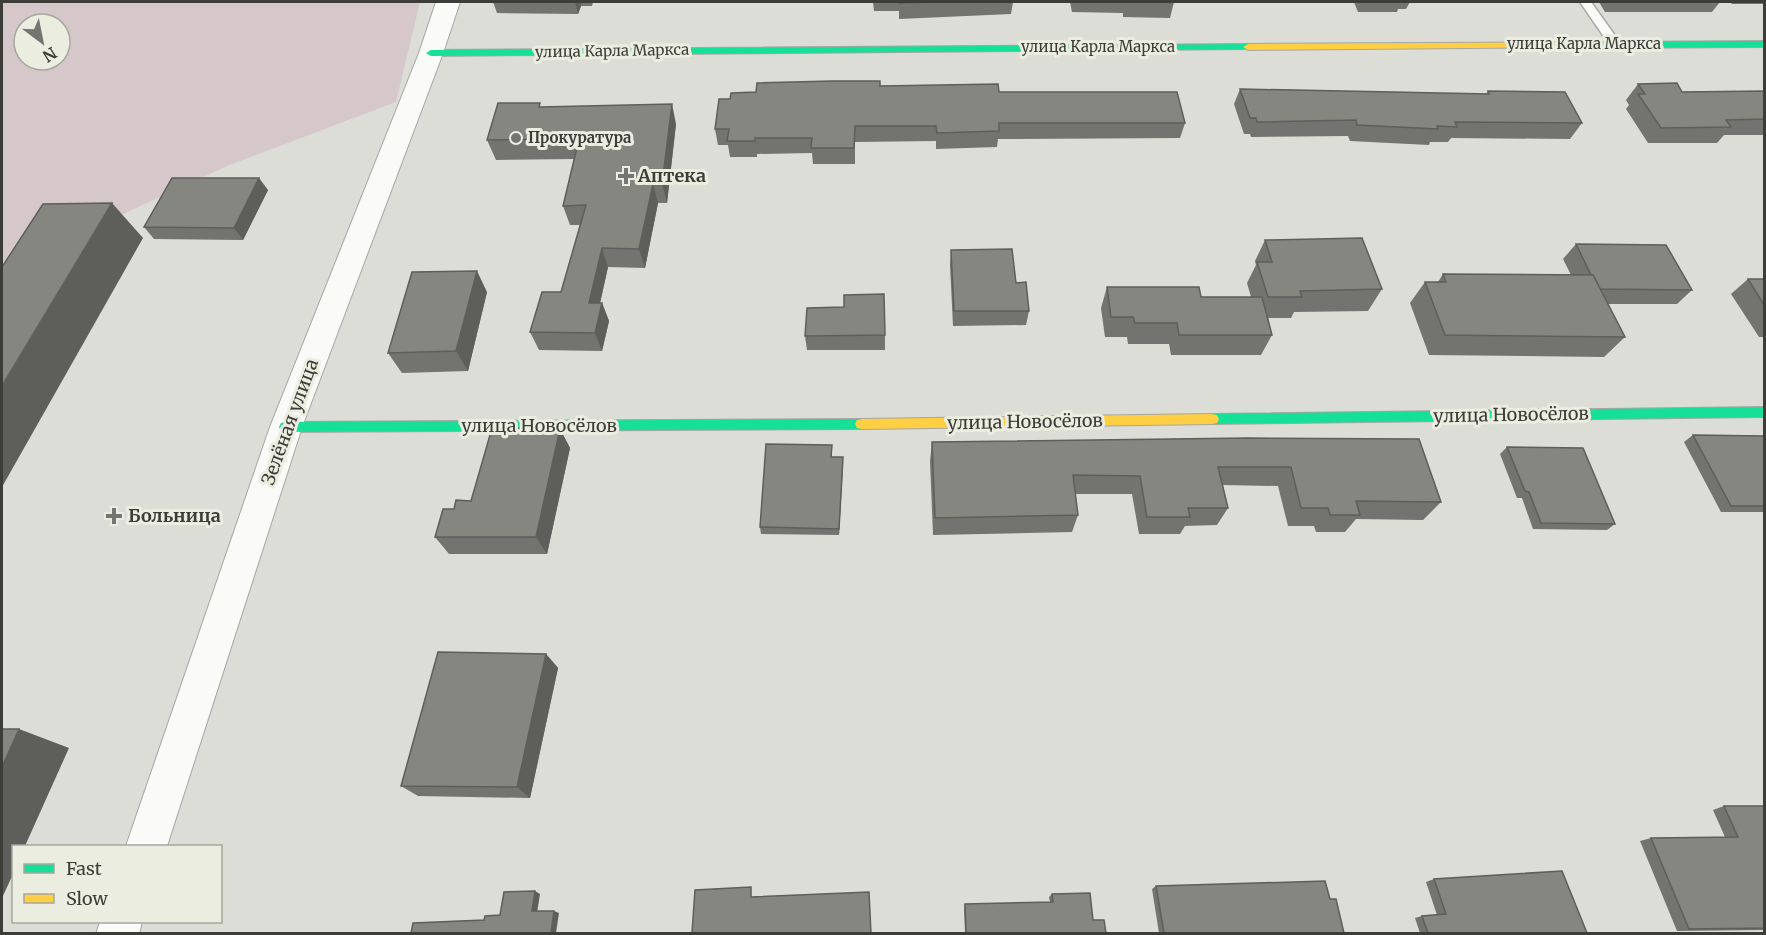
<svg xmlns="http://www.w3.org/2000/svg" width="1766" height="935" viewBox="0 0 1766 935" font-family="Merriweather,serif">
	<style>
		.green { fill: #d6c7cb; fill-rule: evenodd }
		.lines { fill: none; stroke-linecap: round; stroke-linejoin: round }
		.lane-casing { stroke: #a6a6a2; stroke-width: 3 }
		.street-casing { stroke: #a6a6a2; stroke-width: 2 }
		.fast-casing { stroke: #a6a6a2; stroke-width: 2 }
		.slow-casing { stroke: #a6a6a2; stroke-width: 2 }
		.lane { fill: #fafaf9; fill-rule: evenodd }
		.street { fill: #fafaf9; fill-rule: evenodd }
		.fast { fill: #16e098; fill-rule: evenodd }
		.slow { fill: #ffcf43; fill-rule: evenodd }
		.wall { fill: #73736f }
		.shaded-wall { fill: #5e5e5a }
		.building { fill: #868681; stroke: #5e5e5a; stroke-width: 1.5 }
		.poi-dot { fill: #747570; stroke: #ecede1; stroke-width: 2 }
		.labels { text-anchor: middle; stroke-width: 6; stroke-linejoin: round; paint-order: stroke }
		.far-street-label { font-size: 15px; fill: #3c3d38; stroke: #ecede1 }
		.far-poi-label { font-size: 15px; font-weight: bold; fill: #3c3d38; stroke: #ecede1; text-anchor: start }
		.poi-label { font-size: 18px; font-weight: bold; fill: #3c3d38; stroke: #ecede1; text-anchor: start }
		.street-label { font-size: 18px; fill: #3c3d38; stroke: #ecede1 }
	</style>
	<rect width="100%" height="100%" fill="#ddddd7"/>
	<path class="green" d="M2,2H420L396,102L227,166L2,270ZM24,24H60V60H24Z"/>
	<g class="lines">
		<g class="lane-casing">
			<path id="lane" d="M1580,2H1591L1621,44L1619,47H1611Z"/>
		</g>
		<g class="street-casing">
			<g id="street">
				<path d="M436,2H460L443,53L302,427L167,846H126L270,427L419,53Z"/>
				<path d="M100,922H142L139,934H96Z"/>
			</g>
		</g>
		<g class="fast-casing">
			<g id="fast">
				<path d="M1764,41V47L1595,48L1590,45L1595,42Z"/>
				<path d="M1248,44L1253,47L1251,49L431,56L426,53L431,50Z"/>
				<path d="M1764,407V417L1212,424L1207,423L1205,419L1207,415L1212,414Z"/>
				<path d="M862,419L867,420L869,424L867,428L862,429L286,432L281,431L279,427L281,423L286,422Z"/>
			</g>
		</g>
		<g class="slow-casing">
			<g id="slow">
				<path d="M1595,42L1600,45L1598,47L1248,50L1243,47L1248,44Z"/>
				<path d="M1212,414L1217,415L1219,419L1217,423L1212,424L862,429L857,428L855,424L857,420L862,419Z"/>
			</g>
		</g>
		<use href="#lane" class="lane"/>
		<use href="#street" class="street"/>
		<use href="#fast" class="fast"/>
		<use href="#slow" class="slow"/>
	</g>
	<g class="wall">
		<path d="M493,2H593L592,6H581L578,14L497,13Z"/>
		<path d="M873,2H1013L1011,14L899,19V11H874Z"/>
		<path d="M1070,2H1174L1170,18L1123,17V13L1072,12Z"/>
		<path d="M1354,2H1410L1406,9H1398L1397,12H1358Z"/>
		<path d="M1599,2H1720L1712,12H1605Z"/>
		<path d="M1730,2H1764V4H1732Z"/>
		<path d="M1638,84L1682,92L1764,91V135H1724L1717,143H1648L1626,109L1629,105L1626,100Z"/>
		<path d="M880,86L999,92L1185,123L1180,138L998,139L997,147L936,149V141L855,142V164H813L812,153L757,154V157H730L728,145H718L715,129L730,99L756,92Z"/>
		<path d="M1240,89L1486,94L1488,91L1582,123L1570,139L1451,138L1448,142H1430L1429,145L1350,141L1348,136L1251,137L1250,134H1244L1234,104Z"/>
		<path d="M541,107L676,124L667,203H658L645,268L608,267L600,303H602L609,321L602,351L539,350L530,332L561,292L580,225H570L563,206L574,159L496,160L487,140Z"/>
		<path d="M268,190L243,240L154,239L144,227Z"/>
		<path d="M1265,240L1382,289L1368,311L1294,312L1291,318H1268L1272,335L1261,355H1171L1169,344H1128L1127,337H1105L1101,308L1107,287L1201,297H1251L1247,283L1256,265L1255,261Z"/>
		<path d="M1576,244L1692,290L1677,304H1608L1625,337L1604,357L1429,355L1410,303L1425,282H1438L1443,274L1571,275L1563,259Z"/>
		<path d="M951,250L1016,283L1029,311L1026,325L953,326L950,265Z"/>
		<path d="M1748,279H1764V337H1759L1731,294Z"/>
		<path d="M487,292L468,371L402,373L388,353Z"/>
		<path d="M885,335V350H807L805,336Z"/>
		<path d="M560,429L570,448L547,554H449L435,537L454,509L471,501Z"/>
		<path d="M1693,435L1764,436V512H1721L1684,442Z"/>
		<path d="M1248,438L1441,502L1423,520L1356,519L1345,532H1316L1314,526H1288L1278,486L1223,485L1228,508L1217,525L1185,526L1180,534H1139L1132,494H1075L1078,515L1072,532L933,535L930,461L932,442Z"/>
		<path d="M832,445V457L843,464L839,535L761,534L760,527Z"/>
		<path d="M1507,447L1615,524L1607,530L1533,529L1522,498H1517L1500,454Z"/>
		<path d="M546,654L558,668L530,798L418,796L401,786Z"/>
		<path d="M1724,806H1764V930L1677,931L1640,841L1651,838L1725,837L1713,810Z"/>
		<path d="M1434,879L1587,933H1420L1415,918L1422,916L1437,915L1426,882Z"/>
		<path d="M1156,886L1330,899L1344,933H1159L1152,889Z"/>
		<path d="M1052,894L1093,920L1106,933H965L964,906L965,904L1050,902L1049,897Z"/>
	</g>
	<g class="shaded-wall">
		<path d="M575,2H580L581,6L578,14Z"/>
		<path d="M672,104L676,124L667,203L662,184Z"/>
		<path d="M259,178L268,190L243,240L234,228Z"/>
		<path d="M653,184L658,203L645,268L639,249Z"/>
		<path d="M112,203L143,238L2,487V386Z"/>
		<path d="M602,248L608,267L596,321L589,303Z"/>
		<path d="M477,271L487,292L468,371L456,351Z"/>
		<path d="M602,303L609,321L602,351L595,333Z"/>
		<path d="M560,429L570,448L547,554L536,537Z"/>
		<path d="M843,457V464L839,535V529Z"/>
		<path d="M546,654L558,668L530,798L517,787Z"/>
		<path d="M19,729L69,748L25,846H14V872L2,898V767Z"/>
		<path d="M535,891L540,894L537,913L532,911Z"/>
		<path d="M554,911L559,913L556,933H551Z"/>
	</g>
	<g class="building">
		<path d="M899,2H934L899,3Z"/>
		<path d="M832,81H880V86L998,84L999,92H1177L1185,123H999V131L937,133L936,126H855L854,148H811L812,138H755V141H727L729,129H715L719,99H730L731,93L756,92L757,83Z"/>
		<path d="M1677,83L1682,92L1764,91V119L1726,120L1731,127L1661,128L1638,94H1645L1638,84Z"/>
		<path d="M1240,89L1489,94L1488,91L1565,92L1582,123L1455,122L1457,127L1437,126L1438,129L1357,125L1356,120L1257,122L1256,118H1250Z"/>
		<path d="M498,103H540L539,107L672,104L662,184H653L639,249L602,248L589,303H602L595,333L530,332L542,292H561L586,205L563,206L579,139L487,140Z"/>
		<path d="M172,178H259L234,228L144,227Z"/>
		<path d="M112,203L2,386V267L43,204Z"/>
		<path d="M1362,238L1382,289L1300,291L1302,297H1268L1257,262H1272L1265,240Z"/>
		<path d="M1576,244L1666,245L1692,290L1600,289L1593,275H1591Z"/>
		<path d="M1012,249L1016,283L1026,282L1029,311H954L951,250Z"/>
		<path d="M477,271L456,351L388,353L412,272Z"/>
		<path d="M1443,274L1593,275L1625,337L1445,335L1425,282H1446Z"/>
		<path d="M1748,279H1764V305Z"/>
		<path d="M1107,287H1199L1201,297H1262L1272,335H1179L1177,323H1135L1133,317H1111Z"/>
		<path d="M884,294L885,335L805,336L807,308L844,307V295Z"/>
		<path d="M492,428L560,429L536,537H435L443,509H454L456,500L471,501Z"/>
		<path d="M1693,435L1764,436V506H1731Z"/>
		<path d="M1248,438L1419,439L1441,502L1356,501L1360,515H1330L1328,508H1301L1291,467H1218L1228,508H1188L1190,517H1147L1140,476L1073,475L1078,515L935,518L932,442Z"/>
		<path d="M766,444L832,445L831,457H843L839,529L760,527Z"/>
		<path d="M1507,447L1583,448L1615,524L1541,523L1529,492L1525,491Z"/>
		<path d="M438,652L546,654L517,787L401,786Z"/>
		<path d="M2,729H19L2,767Z"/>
		<path d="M1724,806H1764V928L1689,929L1651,838L1738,837Z"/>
		<path d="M1562,871L1587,933H1428L1422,916L1446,914L1434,879Z"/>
		<path d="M1325,881L1330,899H1336L1344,933H1164L1156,886Z"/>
		<path d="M751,887V897L869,892L871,933H692L695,890Z"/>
		<path d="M535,891L532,911H554L551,933H411L413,923L484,920L485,916L500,915L504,892Z"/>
		<path d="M1090,893L1093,920H1104L1106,933H966L965,904L1053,902L1052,894Z"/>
	</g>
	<g class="poi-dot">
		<circle cx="516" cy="138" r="6"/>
		<path d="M623 167h6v6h6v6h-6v6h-6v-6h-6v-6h6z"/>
		<path d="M111 507h6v6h6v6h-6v6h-6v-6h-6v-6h6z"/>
	</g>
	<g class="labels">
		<g class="far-street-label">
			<text x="1584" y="49">улица Карла Маркса</text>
			<text x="1098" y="52">улица Карла Маркса</text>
			<text transform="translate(612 51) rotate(-1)" y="5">улица Карла Маркса</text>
		</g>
		<g class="far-poi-label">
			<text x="528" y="143">Прокуратура</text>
		</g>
		<g class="poi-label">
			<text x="638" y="182">Аптека</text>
			<text x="128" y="522">Больница</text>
		</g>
		<g class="street-label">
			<text transform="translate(1511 415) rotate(-1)" y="6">улица Новосёлов</text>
			<text transform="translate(290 422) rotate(-70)" y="6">Зелёная улица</text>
			<text transform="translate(1025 422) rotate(-1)" y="6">улица Новосёлов</text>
			<text x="539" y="432">улица Новосёлов</text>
		</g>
	</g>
	<rect width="1766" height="935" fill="none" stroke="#3c3d38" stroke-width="6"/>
	<rect x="12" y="845" width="210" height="78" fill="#ecede1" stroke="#a6a79d" stroke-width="1.5"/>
	<rect x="24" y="864" width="30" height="9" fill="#16e098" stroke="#a6a79d" stroke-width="1.5"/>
	<text x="66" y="875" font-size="18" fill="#3c3d38">Fast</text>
	<rect x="24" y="894" width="30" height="9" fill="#ffcf43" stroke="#a6a79d" stroke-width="1.5"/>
	<text x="66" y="905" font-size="18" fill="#3c3d38">Slow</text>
	<g transform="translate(42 42) rotate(148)"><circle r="28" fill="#ecede1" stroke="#a6a79d" stroke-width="1.5"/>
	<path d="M0-4.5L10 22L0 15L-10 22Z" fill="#747570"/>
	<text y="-9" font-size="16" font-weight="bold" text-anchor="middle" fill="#3c3d38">N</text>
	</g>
</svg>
